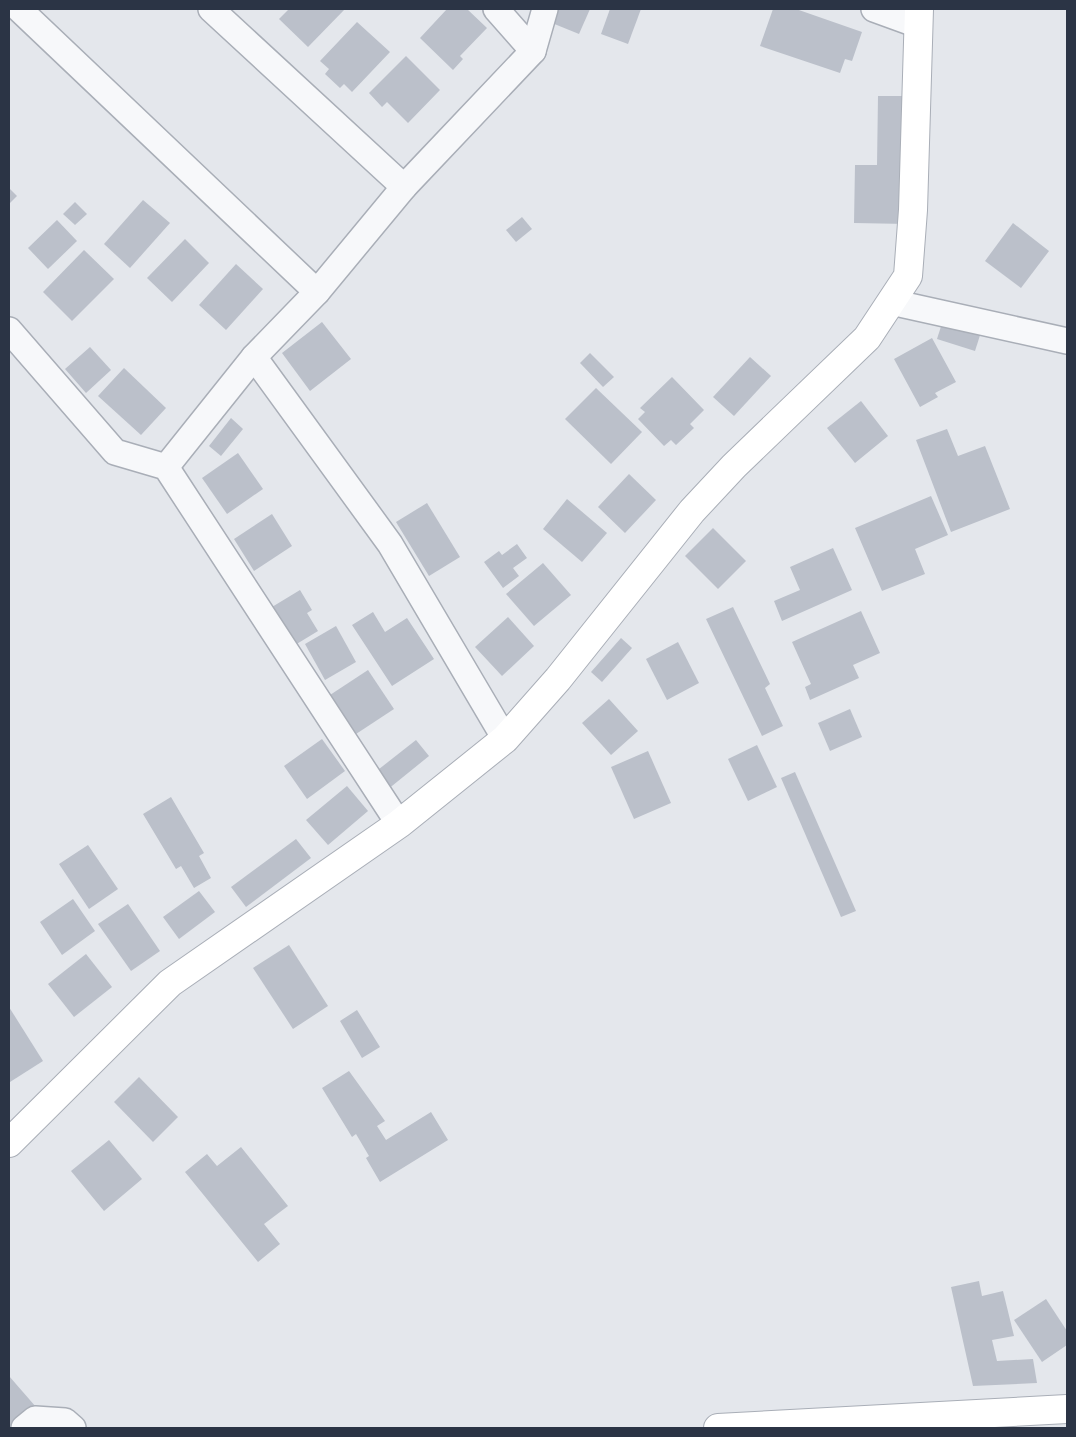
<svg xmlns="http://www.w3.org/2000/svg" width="1076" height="1437" viewBox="0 0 1076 1437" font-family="Signika,sans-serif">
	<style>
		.building { fill: #bbc0ca }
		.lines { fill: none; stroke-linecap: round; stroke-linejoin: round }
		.street-casing { stroke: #a9aeb7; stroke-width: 28 }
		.secondary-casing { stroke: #a9aeb7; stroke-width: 30 }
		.street { stroke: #f7f8fa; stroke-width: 25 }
		.secondary { stroke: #fff; stroke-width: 28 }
	</style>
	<rect width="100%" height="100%" fill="#e4e7ec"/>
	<g class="building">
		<path d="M289,9H345L308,47L279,19Z"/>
		<path d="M447,9H467L487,28L460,56L463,59L453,70L420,38Z"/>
		<path d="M552,9H590L579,34L547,21Z"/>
		<path d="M610,9H641L628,44L601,34Z"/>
		<path d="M773,9H796L862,32L852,61L845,59L840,73L760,46Z"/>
		<path d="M357,22L390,52L352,92L344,84L340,88L325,74L329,69L320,61Z"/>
		<path d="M406,56L440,90L408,123L387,102L382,107L369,93Z"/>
		<path d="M878,96H909L907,224L854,223L855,165H877Z"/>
		<path d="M9,188L17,196L9,204Z"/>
		<path d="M143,200L170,223L130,268L104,244Z"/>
		<path d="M75,202L87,214L75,225L63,214Z"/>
		<path d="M522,217L532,229L516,242L506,230Z"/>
		<path d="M57,220L77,241L48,269L28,248Z"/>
		<path d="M1013,223L1049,251L1021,288L985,261Z"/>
		<path d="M185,239L209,263L172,302L147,278Z"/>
		<path d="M84,250L114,279L72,321L43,292Z"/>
		<path d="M236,264L263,289L226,330L199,305Z"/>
		<path d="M944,317L982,329L975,351L937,339Z"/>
		<path d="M322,322L351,359L310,391L282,353Z"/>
		<path d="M932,338L956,382L935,393L938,397L920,407L894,359Z"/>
		<path d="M90,347L111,370L86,393L65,369Z"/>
		<path d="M590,353L614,377L603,387L580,363Z"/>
		<path d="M750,357L771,376L734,416L713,397Z"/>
		<path d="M124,368L166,408L141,435L98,396Z"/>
		<path d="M672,377L704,410L690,424L694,428L676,445L671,440L664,446L638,419L645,412L640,408Z"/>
		<path d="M596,388L642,432L611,464L565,419Z"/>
		<path d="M861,401L888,436L855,463L827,428Z"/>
		<path d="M231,418L243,429L221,456L209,446Z"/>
		<path d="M947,429L958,456L985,446L1010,509L951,532L916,440Z"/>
		<path d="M238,453L263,489L227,514L202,478Z"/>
		<path d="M629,474L656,500L625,533L598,507Z"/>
		<path d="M931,496L948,535L915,549L925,574L882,591L855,528Z"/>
		<path d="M567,499L607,533L582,562L543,529Z"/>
		<path d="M427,503L460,557L429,576L396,522Z"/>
		<path d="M272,514L292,546L254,571L234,539Z"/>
		<path d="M713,528L746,561L718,589L685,556Z"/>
		<path d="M517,544L527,558L513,568L519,576L503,588L484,562L499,551L502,555Z"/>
		<path d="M833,548L852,590L782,621L774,601L800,590L790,567Z"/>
		<path d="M543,563L571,595L534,626L506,594Z"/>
		<path d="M300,590L312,610L307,613L318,631L295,645L272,607Z"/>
		<path d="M733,607L770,684L765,688L783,726L762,736L706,619Z"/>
		<path d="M861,611L880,653L853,665L859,678L810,700L805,687L811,684L792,642Z"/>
		<path d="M373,612L385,632L407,618L434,659L392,686L352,625Z"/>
		<path d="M508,617L534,646L502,676L475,647Z"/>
		<path d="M336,626L356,662L325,680L305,644Z"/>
		<path d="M621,638L632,648L602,682L591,672Z"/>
		<path d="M678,642L699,683L667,700L646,659Z"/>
		<path d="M368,670L394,709L356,734L330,695Z"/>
		<path d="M609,699L638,731L611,755L582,723Z"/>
		<path d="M850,709L862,737L830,751L818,723Z"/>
		<path d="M322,739L345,771L307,799L284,766Z"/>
		<path d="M416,740L429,756L387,790L374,773Z"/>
		<path d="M757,745L777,787L748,801L728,759Z"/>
		<path d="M648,751L671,803L634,819L611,767Z"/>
		<path d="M795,772L856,911L841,917L781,778Z"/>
		<path d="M347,786L368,811L328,845L306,820Z"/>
		<path d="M171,797L204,853L199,856L211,878L194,888L181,866L176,869L143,814Z"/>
		<path d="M296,839L311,858L246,907L231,887Z"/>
		<path d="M88,845L118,889L89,909L59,864Z"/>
		<path d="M199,891L215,912L179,939L163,917Z"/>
		<path d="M73,899L95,931L62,955L40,922Z"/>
		<path d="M128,904L160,951L131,971L98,924Z"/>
		<path d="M289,945L328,1006L293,1029L253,968Z"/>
		<path d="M86,954L112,987L74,1017L48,984Z"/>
		<path d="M9,1007L43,1061L10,1082L9,1080Z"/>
		<path d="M357,1010L380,1047L362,1058L340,1021Z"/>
		<path d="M349,1071L385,1121L377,1126L386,1140L431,1112L448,1140L380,1182L366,1158L369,1156L356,1134L352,1137L322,1088Z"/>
		<path d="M139,1077L178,1117L153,1142L114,1102Z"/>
		<path d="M109,1140L142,1179L104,1211L71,1171Z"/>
		<path d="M241,1147L288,1206L264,1224L280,1244L258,1262L185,1172L207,1154L217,1166Z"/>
		<path d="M979,1281L982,1296L1003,1291L1014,1336L992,1340L997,1361L1033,1359L1037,1383L973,1386L951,1287Z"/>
		<path d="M1046,1299L1067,1331V1345L1042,1362L1014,1320Z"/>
		<path d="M9,1376L36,1407L12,1428H9Z"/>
	</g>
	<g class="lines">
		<g class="street-casing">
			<g id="street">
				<path d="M19,9L317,292"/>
				<path d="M211,9L404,187"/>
				<path d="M874,9L918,25"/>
				<path d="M533,51L545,9"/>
				<path d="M891,302L1067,341"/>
				<path d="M9,330L115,452L166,467L399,824"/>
				<path d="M254,357L390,544L505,739"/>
				<path d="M166,467L254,357L317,292L404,187L533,51L496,9"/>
				<path d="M24,1428L35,1419L65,1421L73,1428"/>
			</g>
		</g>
		<g class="secondary-casing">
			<g id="secondary">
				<path d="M9,1143L170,983L399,824L505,739L558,679L692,511L734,466L867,338L908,276L913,210L919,9"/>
				<path d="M718,1428L1067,1409"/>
			</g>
		</g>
		<use href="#street" class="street"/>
		<use href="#secondary" class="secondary"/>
	</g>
	<rect width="1076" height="1437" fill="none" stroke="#2b3445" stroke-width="20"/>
</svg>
